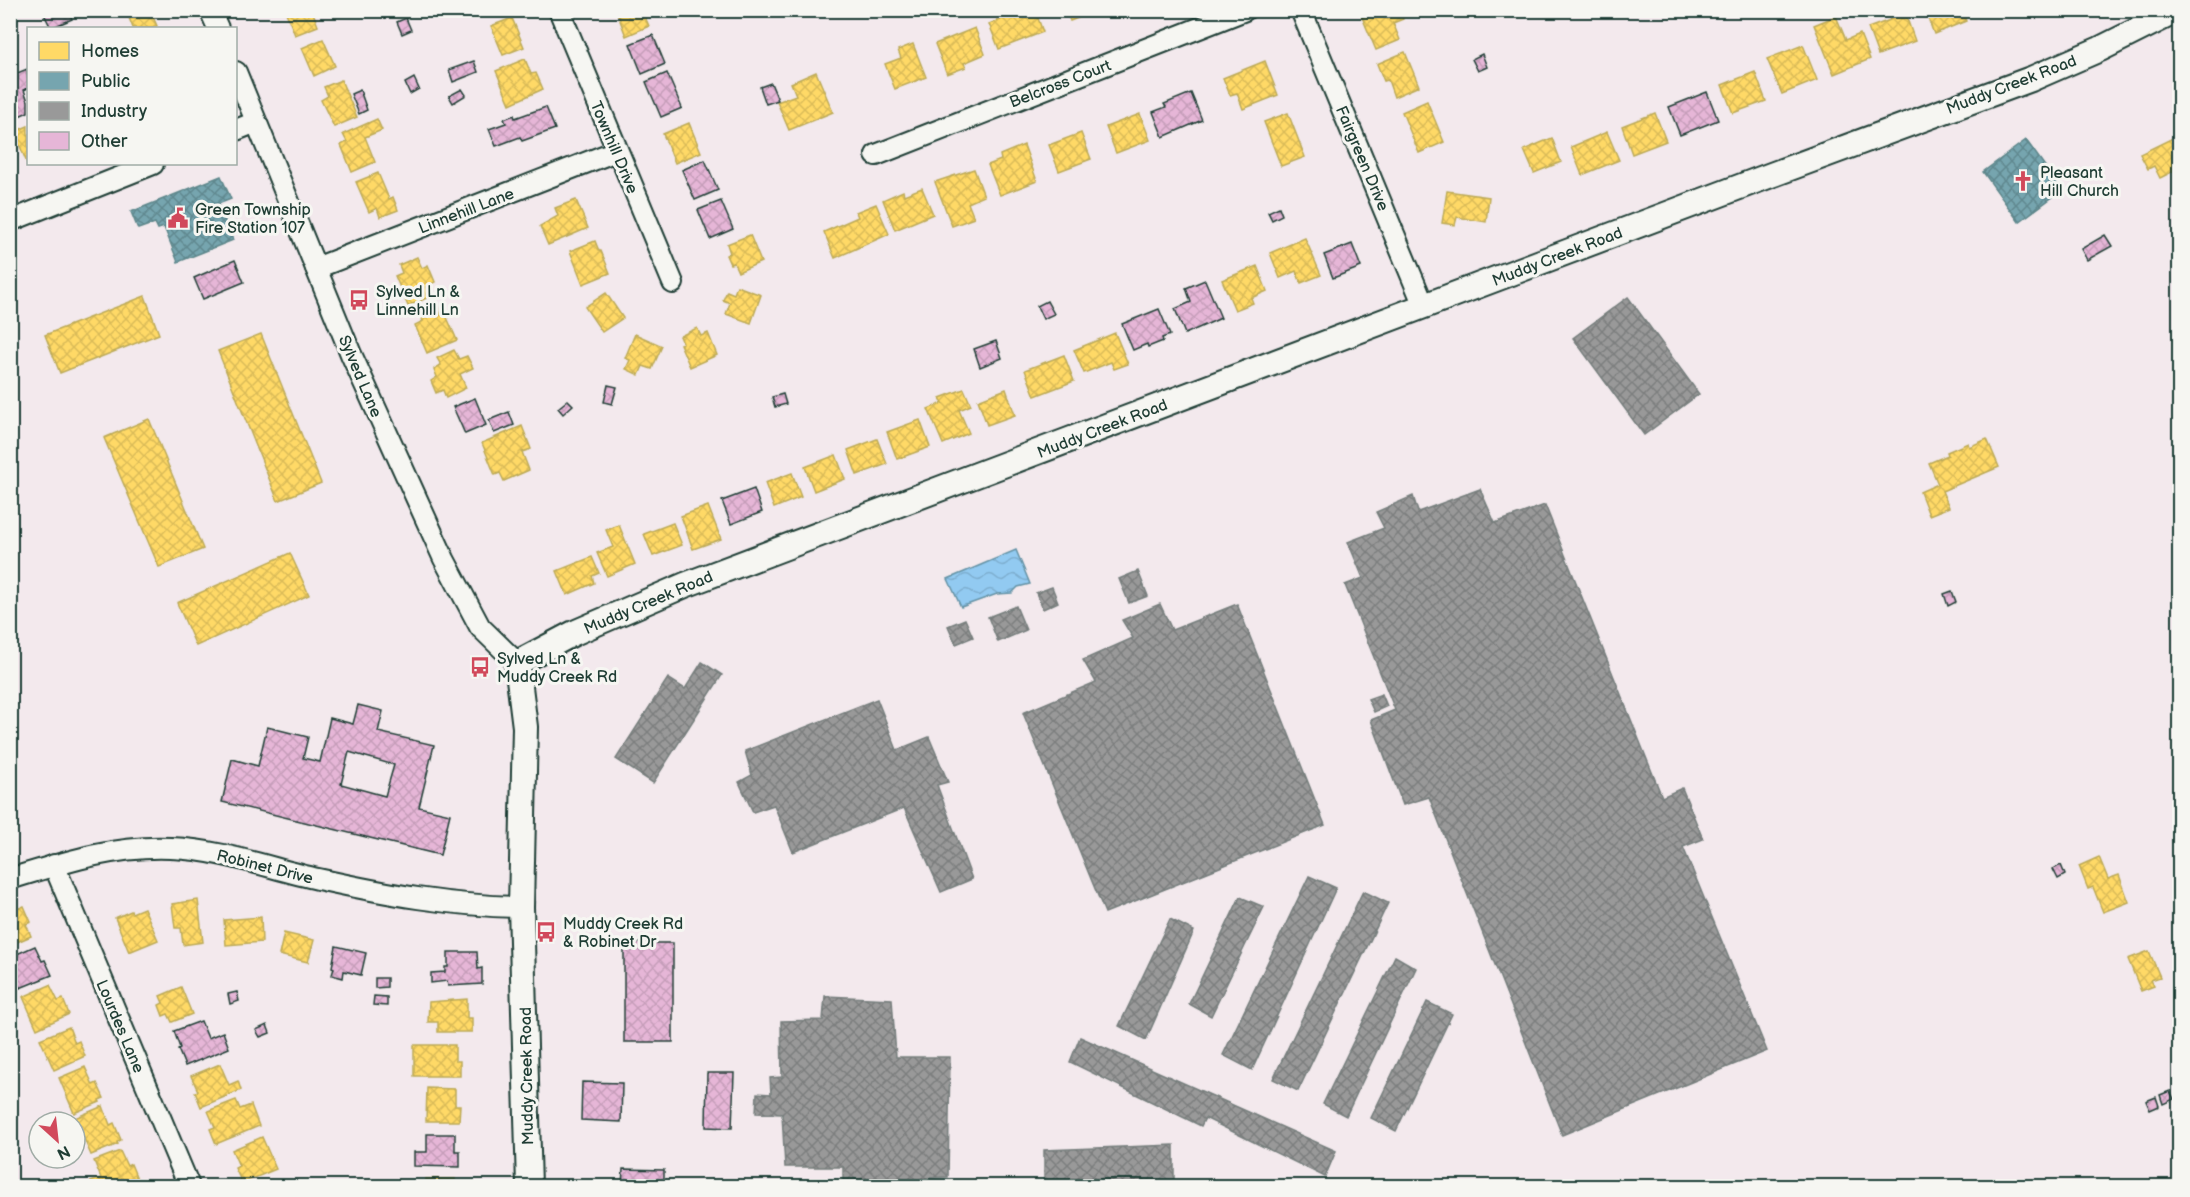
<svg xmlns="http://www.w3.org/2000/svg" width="2190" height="1197" viewBox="0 0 2190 1197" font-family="'Balsamiq Sans',sans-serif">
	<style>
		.water { fill: url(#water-waves); stroke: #6492a5; stroke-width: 1.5 }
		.homes { fill: url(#homes-cross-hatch); stroke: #bcaa57; stroke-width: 1.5 }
		.public { fill: url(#public-cross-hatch); stroke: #5c868a; stroke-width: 1.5 }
		.industry { fill: url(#industry-cross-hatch); stroke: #747d7b; stroke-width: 1.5 }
		.building { fill: url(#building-cross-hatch); stroke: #1f3d34; stroke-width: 1.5; fill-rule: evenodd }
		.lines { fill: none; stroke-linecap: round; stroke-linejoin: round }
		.minor-casing { stroke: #1f3d34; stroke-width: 24 }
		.tertiary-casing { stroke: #1f3d34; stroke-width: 28 }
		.minor { stroke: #f6f6f2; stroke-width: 20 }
		.tertiary { stroke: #f6f6f2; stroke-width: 24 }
		.labels { text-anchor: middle; stroke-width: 6; stroke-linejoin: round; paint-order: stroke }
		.street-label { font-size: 16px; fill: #1f3d34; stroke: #f6f6f2 }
		.poi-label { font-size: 16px; fill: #1f3d34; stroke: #f6f6f2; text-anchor: start }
	</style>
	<defs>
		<pattern id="water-waves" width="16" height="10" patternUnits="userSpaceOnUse" patternTransform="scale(1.5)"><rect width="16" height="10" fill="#92caf1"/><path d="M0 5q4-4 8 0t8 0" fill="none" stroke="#7daecf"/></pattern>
		<pattern id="homes-cross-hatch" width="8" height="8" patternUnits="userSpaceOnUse" patternTransform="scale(1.5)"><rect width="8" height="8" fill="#ffd966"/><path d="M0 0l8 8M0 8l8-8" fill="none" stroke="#dabb59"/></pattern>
		<pattern id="public-cross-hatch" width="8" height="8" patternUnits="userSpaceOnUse" patternTransform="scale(1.5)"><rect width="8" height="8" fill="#76a5af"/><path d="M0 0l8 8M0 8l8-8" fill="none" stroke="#60888f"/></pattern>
		<pattern id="industry-cross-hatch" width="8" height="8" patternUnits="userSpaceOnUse" patternTransform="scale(1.5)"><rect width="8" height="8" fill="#999"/><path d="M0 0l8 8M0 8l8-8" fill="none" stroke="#7c7e7e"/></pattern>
		<pattern id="building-cross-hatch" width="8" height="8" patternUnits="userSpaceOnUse" patternTransform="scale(1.5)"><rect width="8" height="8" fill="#e6b6d7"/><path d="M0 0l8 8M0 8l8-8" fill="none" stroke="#c59db9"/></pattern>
	</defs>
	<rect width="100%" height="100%" fill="#f3e9ed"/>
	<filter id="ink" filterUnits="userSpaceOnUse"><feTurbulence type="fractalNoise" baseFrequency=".0167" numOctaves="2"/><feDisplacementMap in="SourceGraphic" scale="12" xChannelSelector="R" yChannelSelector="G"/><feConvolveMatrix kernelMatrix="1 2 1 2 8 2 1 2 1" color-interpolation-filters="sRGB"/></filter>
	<g filter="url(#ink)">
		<path class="water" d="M1016,550L1030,584L1018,587L1012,593L997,594L961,607L948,579Z"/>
		<g class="homes">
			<path d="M126,10H150L157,26L153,28H133Z"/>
			<path d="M285,10H312L318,26L295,35Z"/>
			<path d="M616,10H642L649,26L626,36Z"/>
			<path d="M1026,10H1035L1043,32L999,49L989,24Z"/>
			<path d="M1066,10H1094V12L1070,21Z"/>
			<path d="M1359,10H1400L1403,19L1393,23L1400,40L1376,50Z"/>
			<path d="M1886,10H1904L1915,41L1878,55L1868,28L1890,20Z"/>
			<path d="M1925,10H1962L1966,21L1934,34Z"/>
			<path d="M1836,16L1846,40L1860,34L1870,59L1834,74L1814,25Z"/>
			<path d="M512,18L524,47L503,55L491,26Z"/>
			<path d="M975,28L985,54L964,63L966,67L947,74L935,44Z"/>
			<path d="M323,39L335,66L314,76L302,48Z"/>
			<path d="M913,44L926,77L895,89L885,64L901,58L898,50Z"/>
			<path d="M1803,45L1817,80L1782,94L1767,59Z"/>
			<path d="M1405,52L1419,86L1394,97L1388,80L1384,81L1377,64Z"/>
			<path d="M525,59L531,74L536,73L543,89L510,104L496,71Z"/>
			<path d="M1265,61L1278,95L1243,109L1237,93L1230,95L1223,78Z"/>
			<path d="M816,72L833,112L789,130L777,102L796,95L791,83Z"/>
			<path d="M1755,72L1766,101L1733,113L1722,85Z"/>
			<path d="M341,80L357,117L334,127L321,100L328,96L324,87Z"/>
			<path d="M1427,101L1444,142L1419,153L1402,112Z"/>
			<path d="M1288,113L1305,157L1281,166L1264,122Z"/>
			<path d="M1655,113L1666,141L1632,154L1622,126Z"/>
			<path d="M1140,114L1150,140L1116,153L1106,127Z"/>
			<path d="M377,119L382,130L365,137L375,162L352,172L341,145L347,142L343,134Z"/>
			<path d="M689,123L701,152L675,163L663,134Z"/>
			<path d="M28,126V163H27L14,132Z"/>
			<path d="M1607,132L1619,160L1582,175L1571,147Z"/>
			<path d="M1081,133L1091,159L1059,171L1049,145Z"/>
			<path d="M2177,136L2180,141V168L2160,178L2154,166L2148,169L2140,154Z"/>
			<path d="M1552,138L1561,162L1534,173L1524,150Z"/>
			<path d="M1024,145L1037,181L1000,195L988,165L1001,160L1000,155Z"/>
			<path d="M974,169L984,196L968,203L974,218L952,226L935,182Z"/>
			<path d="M378,173L389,199L393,197L398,210L380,217L377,208L369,212L356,182Z"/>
			<path d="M922,188L933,214L895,230L883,200L903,191L904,195Z"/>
			<path d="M1447,191L1489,197L1486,222L1457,217L1455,225L1442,223Z"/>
			<path d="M576,200L588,228L548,245L540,226L558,216L555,208Z"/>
			<path d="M876,204L889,234L835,258L824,232L858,217L856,212Z"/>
			<path d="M750,235L761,262L738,272L734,263L730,264L726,255L730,253L727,244Z"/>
			<path d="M1305,238L1321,275L1301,283L1296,271L1280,278L1270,253Z"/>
			<path d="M595,241L599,251H601L610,273L583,284L570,251Z"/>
			<path d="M417,257L422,268L428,265L435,282L425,287L429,297L408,306L395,276L402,273L399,265Z"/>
			<path d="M1257,266L1267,291L1251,298L1253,303L1235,310L1222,280Z"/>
			<path d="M737,286L761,295L751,323L726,314L730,303L723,300L727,291L734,294Z"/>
			<path d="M606,293L623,318L602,332L585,307Z"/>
			<path d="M145,296L159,334L60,373L45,335Z"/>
			<path d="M437,305L441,315L445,313L457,340L427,353L415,325L423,321L419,313Z"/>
			<path d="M697,328L701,336L708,333L717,355L690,367L680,344L683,343L680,336Z"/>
			<path d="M1115,333L1128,364L1114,369L1111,362L1084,373L1074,350Z"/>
			<path d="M261,334L321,483L278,501L218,351Z"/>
			<path d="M635,334L662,346L652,369L643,366L639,375L626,369L630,360L625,358Z"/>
			<path d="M454,350L459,359L467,356L473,368L460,374L466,388L446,398L443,390L436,393L431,381L437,377L434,369L441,365L437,358Z"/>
			<path d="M1064,355L1074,381L1035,396L1025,370Z"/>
			<path d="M964,389L971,405L959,410L969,433L943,444L928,409L943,403L940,398Z"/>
			<path d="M1006,389L1015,415L987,425L978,400Z"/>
			<path d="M149,419L203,549L159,567L104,438Z"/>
			<path d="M920,420L930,447L897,459L887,432Z"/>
			<path d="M522,426L531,449L522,452L529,470L504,481L500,473L495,475L482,443Z"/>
			<path d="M877,439L887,464L857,475L848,450Z"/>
			<path d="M1987,439L1999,467L1942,491L1949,507L1929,515L1920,492L1938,484L1929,463L1948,455L1947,452L1968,443L1969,447Z"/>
			<path d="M836,455L845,479L814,491L805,467Z"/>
			<path d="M792,473L801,497L774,508L765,483Z"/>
			<path d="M708,506L721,539L693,549L681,516Z"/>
			<path d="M673,523L682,545L653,556L644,534Z"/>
			<path d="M619,525L635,564L607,576L597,553L613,547L606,530Z"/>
			<path d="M290,553L309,595L196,646L177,603Z"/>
			<path d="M592,557L599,573L592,576L594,583L567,595L557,571Z"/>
			<path d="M2099,857L2108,879L2119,875L2129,902L2103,912L2093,887L2088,889L2079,866Z"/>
			<path d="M198,900L203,942L183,945L181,928H175L172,904Z"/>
			<path d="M24,906L31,922L26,924L31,936L10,945V912Z"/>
			<path d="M144,908L158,940L129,952L115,918L131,911L132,913Z"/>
			<path d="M261,917L262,942L226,945L224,920Z"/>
			<path d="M284,933L314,940L308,962L279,955Z"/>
			<path d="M2149,951L2160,977L2151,980L2154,986L2141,991L2128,959Z"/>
			<path d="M50,985L58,1001L63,999L69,1014L37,1029L23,997Z"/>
			<path d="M181,987L192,1014L172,1022L168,1014L163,1016L159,1005L163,1003L160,996Z"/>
			<path d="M467,999V1018H472V1032H438V1022H428L429,1002Z"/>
			<path d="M69,1027L75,1043L79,1041L85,1056L54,1070L40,1039Z"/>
			<path d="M414,1045H455V1061H460V1076H414Z"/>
			<path d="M220,1064L229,1085L238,1081L241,1090L201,1107L195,1092L198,1091L191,1076Z"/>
			<path d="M85,1067L93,1085L97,1083L104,1098L99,1100L100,1102L74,1113L59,1078Z"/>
			<path d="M427,1088L455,1089V1105H460L459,1121H426Z"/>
			<path d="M236,1100L240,1109L251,1105L259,1126L216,1144L210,1129L215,1127L208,1111Z"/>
			<path d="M103,1106L110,1125L114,1123L121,1140L117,1142L118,1144L91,1155L75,1118Z"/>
			<path d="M262,1137L276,1169L242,1183L235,1168L239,1166L232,1150Z"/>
			<path d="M120,1151L127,1166L131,1164L138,1181L127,1186H90L88,1183L101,1178L94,1161Z"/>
			<rect x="426" y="1179" width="29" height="7"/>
		</g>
		<g class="public">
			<path d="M2026,140L2062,190L2019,222L1983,172Z"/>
			<path d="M221,176L231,199L218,204L233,240L178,262L164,227L158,229L155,223L138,229L131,212Z"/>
		</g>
		<g class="industry">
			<path d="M1628,297L1699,394L1644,435L1573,338Z"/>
			<path d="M1480,489L1495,523L1545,505L1662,797L1682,788L1703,839L1683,847L1767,1051L1562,1135L1429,797L1403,805L1371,720L1395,710L1345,585L1363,578L1348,542L1384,528L1376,512L1413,496L1418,512Z"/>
			<path d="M1138,571L1148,596L1129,603L1119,579Z"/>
			<path d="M1052,587L1058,602L1043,609L1036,593Z"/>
			<path d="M1160,604L1172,630L1237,604L1325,825L1105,913L1023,713L1096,682L1083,660L1133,638L1122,620Z"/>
			<path d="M1016,606L1026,630L998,642L988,617Z"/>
			<path d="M965,619L973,637L956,644L948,626Z"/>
			<path d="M702,662L722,675L653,783L616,759L668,678L685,689Z"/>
			<path d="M1382,694L1387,706L1374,712L1368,699Z"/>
			<path d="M877,699L897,750L929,737L948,782L937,785L972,879L941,892L904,808L793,852L774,805L753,812L739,782L752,775L745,751Z"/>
			<path d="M1309,876L1336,888L1252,1070L1223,1055Z"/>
			<path d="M1363,891L1388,903L1298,1091L1273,1079Z"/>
			<path d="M1240,897L1264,907L1211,1016L1189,1004Z"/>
			<path d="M1170,919L1194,931L1146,1040L1119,1026Z"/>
			<path d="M1395,956L1416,968L1346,1116L1323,1104Z"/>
			<path d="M825,996L892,999L896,1057H950L948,1177L927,1178L926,1186H843V1167H785L782,1114L756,1113L757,1093L771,1094L770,1078L782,1077L781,1021L823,1020Z"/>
			<path d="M1427,1002L1452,1014L1396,1131L1371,1118Z"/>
			<path d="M1080,1037L1336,1151L1325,1177L1205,1118L1201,1126L1070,1062Z"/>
			<path d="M1174,1145V1186H1044V1150Z"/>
		</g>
		<g class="building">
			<path d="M42,10H68L72,19L51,28Z"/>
			<path d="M406,18L411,30L402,34L397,22Z"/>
			<path d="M653,35L665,64L642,74L630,44Z"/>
			<path d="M1482,54L1487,67L1478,71L1472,59Z"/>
			<path d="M474,61L478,72L453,82L449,70Z"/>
			<path d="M27,69L28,88L24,90L28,101V112L10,120V76Z"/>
			<path d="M667,73L682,108L661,117L646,82Z"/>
			<path d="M414,78L419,89L410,94L405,83Z"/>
			<path d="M771,83L778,100L766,104L760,87Z"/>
			<path d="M462,89L466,95L453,103L449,96Z"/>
			<path d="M360,90L367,110L359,114L351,94Z"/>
			<path d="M1707,92L1718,120L1680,135L1669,107Z"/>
			<path d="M1191,93L1202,120L1163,137L1153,112L1166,107L1164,104Z"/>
			<path d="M546,107L555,129L522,141L520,137L496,146L489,129L506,123L504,119L514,115L515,118Z"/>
			<path d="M705,160L718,190L695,200L682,170Z"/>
			<path d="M721,201L733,229L710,239L698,210Z"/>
			<path d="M1279,207L1282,215L1272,220L1268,212Z"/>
			<path d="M2105,235L2112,246L2087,260L2081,249Z"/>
			<path d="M1352,244L1361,267L1333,278L1324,255Z"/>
			<path d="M235,260L244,282L203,299L194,278Z"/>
			<path d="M1205,280L1221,318L1185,334L1175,309L1191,302L1186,288Z"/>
			<path d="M1047,301L1054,314L1043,319L1037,306Z"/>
			<path d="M1159,309L1170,335L1162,338L1163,341L1148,347L1147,344L1133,350L1122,324Z"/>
			<path d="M996,341L1002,358L980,367L974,349Z"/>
			<path d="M608,385L617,387L612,404L604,402Z"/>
			<path d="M783,394L786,404L775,407L772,397Z"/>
			<path d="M475,398L486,425L465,434L453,407Z"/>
			<path d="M568,400L573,405L563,414L558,408Z"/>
			<path d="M509,412L514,425L494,433L489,420Z"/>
			<path d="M754,489L762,512L731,524L722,501Z"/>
			<path d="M1952,591L1956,602L1948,606L1944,594Z"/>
			<path d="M358,705L383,711L378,732L434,745L419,807L450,814L440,855L222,802L232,759L258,766L267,727L308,737L303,758L320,762L330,718L353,724ZM349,752L394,765L385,796L341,784Z"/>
			<path d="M2061,865L2065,875L2058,879L2053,869Z"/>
			<rect x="624" y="943" width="49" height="99"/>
			<path d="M35,946L42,961L45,960L52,975L20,988L16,979L10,982V957Z"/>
			<path d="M336,946L366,953L361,975L344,971L343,978L332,975L334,968L332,967Z"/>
			<path d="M448,952H477L478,969L482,968V984L448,986L447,981L431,983V973L445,972V967H448Z"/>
			<path d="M375,978H387V987L375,988Z"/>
			<path d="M237,992L239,1001L230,1004L228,994Z"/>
			<path d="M374,996L387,997V1006L373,1005Z"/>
			<path d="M201,1021L208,1038L223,1032L229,1048L185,1066L178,1049L180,1048L174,1031Z"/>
			<path d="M267,1025L270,1033L260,1037L256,1030Z"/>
			<path d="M707,1073H734L732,1128L706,1127Z"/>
			<path d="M582,1082L622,1083L621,1122L581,1120Z"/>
			<path d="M2170,1091L2174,1099L2163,1104L2160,1095Z"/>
			<path d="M2156,1097L2159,1106L2150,1110L2146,1101Z"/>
			<path d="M427,1134H455V1151H460V1167L414,1166V1152H427Z"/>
			<path d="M623,1169L664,1170V1186H622Z"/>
		</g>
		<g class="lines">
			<g class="minor-casing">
				<g id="minor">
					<path d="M210,10L218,28"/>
					<path d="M559,10L673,283"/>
					<path d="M1301,10L1424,306"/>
					<path d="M236,72L351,354L444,559L480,627L517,663"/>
					<path d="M236,130L256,122"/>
					<path d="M876,155L1245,10"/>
					<path d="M10,221L153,164"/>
					<path d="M316,268L616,151"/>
					<path d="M54,865L189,1186"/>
					<path d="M10,879C62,863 116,845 171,848C222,850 269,868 318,879C386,894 452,906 521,907"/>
				</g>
			</g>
			<g class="tertiary-casing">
				<path id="tertiary" d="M529,1186L521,907L525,727L517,663L574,633L685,585L1771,175L2031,79L2100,49L2178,10"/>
			</g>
			<use href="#minor" class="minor"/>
			<use href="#tertiary" class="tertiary"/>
		</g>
	</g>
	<defs>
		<g id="church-bare" transform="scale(1.62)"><path d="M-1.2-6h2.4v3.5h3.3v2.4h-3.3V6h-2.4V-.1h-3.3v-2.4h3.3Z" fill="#d1495b" stroke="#f6f6f2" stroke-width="2.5" paint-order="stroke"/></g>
		<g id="civic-bare" transform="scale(1.62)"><path d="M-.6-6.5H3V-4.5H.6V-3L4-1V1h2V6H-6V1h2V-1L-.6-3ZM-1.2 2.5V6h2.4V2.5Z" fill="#d1495b" stroke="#f6f6f2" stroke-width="2.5" paint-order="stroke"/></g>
		<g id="bus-bare" transform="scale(1.62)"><path d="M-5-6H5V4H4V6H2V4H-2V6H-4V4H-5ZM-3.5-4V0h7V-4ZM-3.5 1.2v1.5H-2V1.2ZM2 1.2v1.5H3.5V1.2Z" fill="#d1495b" stroke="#f6f6f2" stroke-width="2.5" paint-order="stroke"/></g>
	</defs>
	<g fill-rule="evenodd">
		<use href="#church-bare" x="2023" y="181"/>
		<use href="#civic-bare" x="178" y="218"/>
		<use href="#bus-bare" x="359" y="300"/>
		<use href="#bus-bare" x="480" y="667"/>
		<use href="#bus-bare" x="546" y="932"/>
	</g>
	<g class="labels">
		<g class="street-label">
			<text transform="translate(1060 83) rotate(-21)" y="6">Belcross Court</text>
			<text transform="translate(2011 84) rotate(-21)" y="6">Muddy Creek Road</text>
			<text transform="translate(615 147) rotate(67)" y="6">Townhill Drive</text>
			<text transform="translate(1363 158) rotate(67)" y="6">Fairgreen Drive</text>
			<text transform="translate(466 210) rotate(-21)" y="6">Linnehill Lane</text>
			<text transform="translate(1557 256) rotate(-21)" y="6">Muddy Creek Road</text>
			<text transform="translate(361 376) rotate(67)" y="6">Sylved Lane</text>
			<text transform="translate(1102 428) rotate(-21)" y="6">Muddy Creek Road</text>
			<text transform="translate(648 602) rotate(-23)" y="6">Muddy Creek Road</text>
			<text transform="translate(265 866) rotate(14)" y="6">Robinet Drive</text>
			<text transform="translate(121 1026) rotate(67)" y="6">Lourdes Lane</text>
			<text transform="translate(526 1076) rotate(-91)" y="6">Muddy Creek Road</text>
		</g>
		<g class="poi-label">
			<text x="2040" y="178">Pleasant<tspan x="2040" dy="18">Hill Church</tspan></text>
			<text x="195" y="215">Green Township<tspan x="195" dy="18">Fire Station 107</tspan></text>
			<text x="376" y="297">Sylved Ln &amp;<tspan x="376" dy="18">Linnehill Ln</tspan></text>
			<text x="497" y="664">Sylved Ln &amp;<tspan x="497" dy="18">Muddy Creek Rd</tspan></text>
			<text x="563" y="929">Muddy Creek Rd<tspan x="563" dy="18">&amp; Robinet Dr</tspan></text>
		</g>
	</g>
	<rect width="2190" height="1197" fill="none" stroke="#f6f6f2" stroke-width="36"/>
	<rect x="18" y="18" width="2154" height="1161" fill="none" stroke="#1f3d34" stroke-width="2" filter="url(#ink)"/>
	<rect x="27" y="27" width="210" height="138" fill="#f6f6f2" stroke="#a0aca6" stroke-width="1.5"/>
	<rect x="39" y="42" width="30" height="18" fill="#ffd966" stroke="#a0aca6" stroke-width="1.5"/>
	<text x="81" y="57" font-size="18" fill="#1f3d34">Homes</text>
	<rect x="39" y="72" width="30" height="18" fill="#76a5af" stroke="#a0aca6" stroke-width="1.5"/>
	<text x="81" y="87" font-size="18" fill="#1f3d34">Public</text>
	<rect x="39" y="102" width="30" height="18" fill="#999999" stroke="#a0aca6" stroke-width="1.5"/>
	<text x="81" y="117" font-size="18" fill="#1f3d34">Industry</text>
	<rect x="39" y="132" width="30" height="18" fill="#e6b6d7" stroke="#a0aca6" stroke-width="1.5"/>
	<text x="81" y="147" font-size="18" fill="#1f3d34">Other</text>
	<g transform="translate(57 1140) rotate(153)"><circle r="28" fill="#f6f6f2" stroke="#a0aca6" stroke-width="1.5"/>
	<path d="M0-4.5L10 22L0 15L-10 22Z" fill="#d1495b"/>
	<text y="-9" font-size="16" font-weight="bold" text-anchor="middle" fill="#1f3d34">N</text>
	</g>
</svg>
